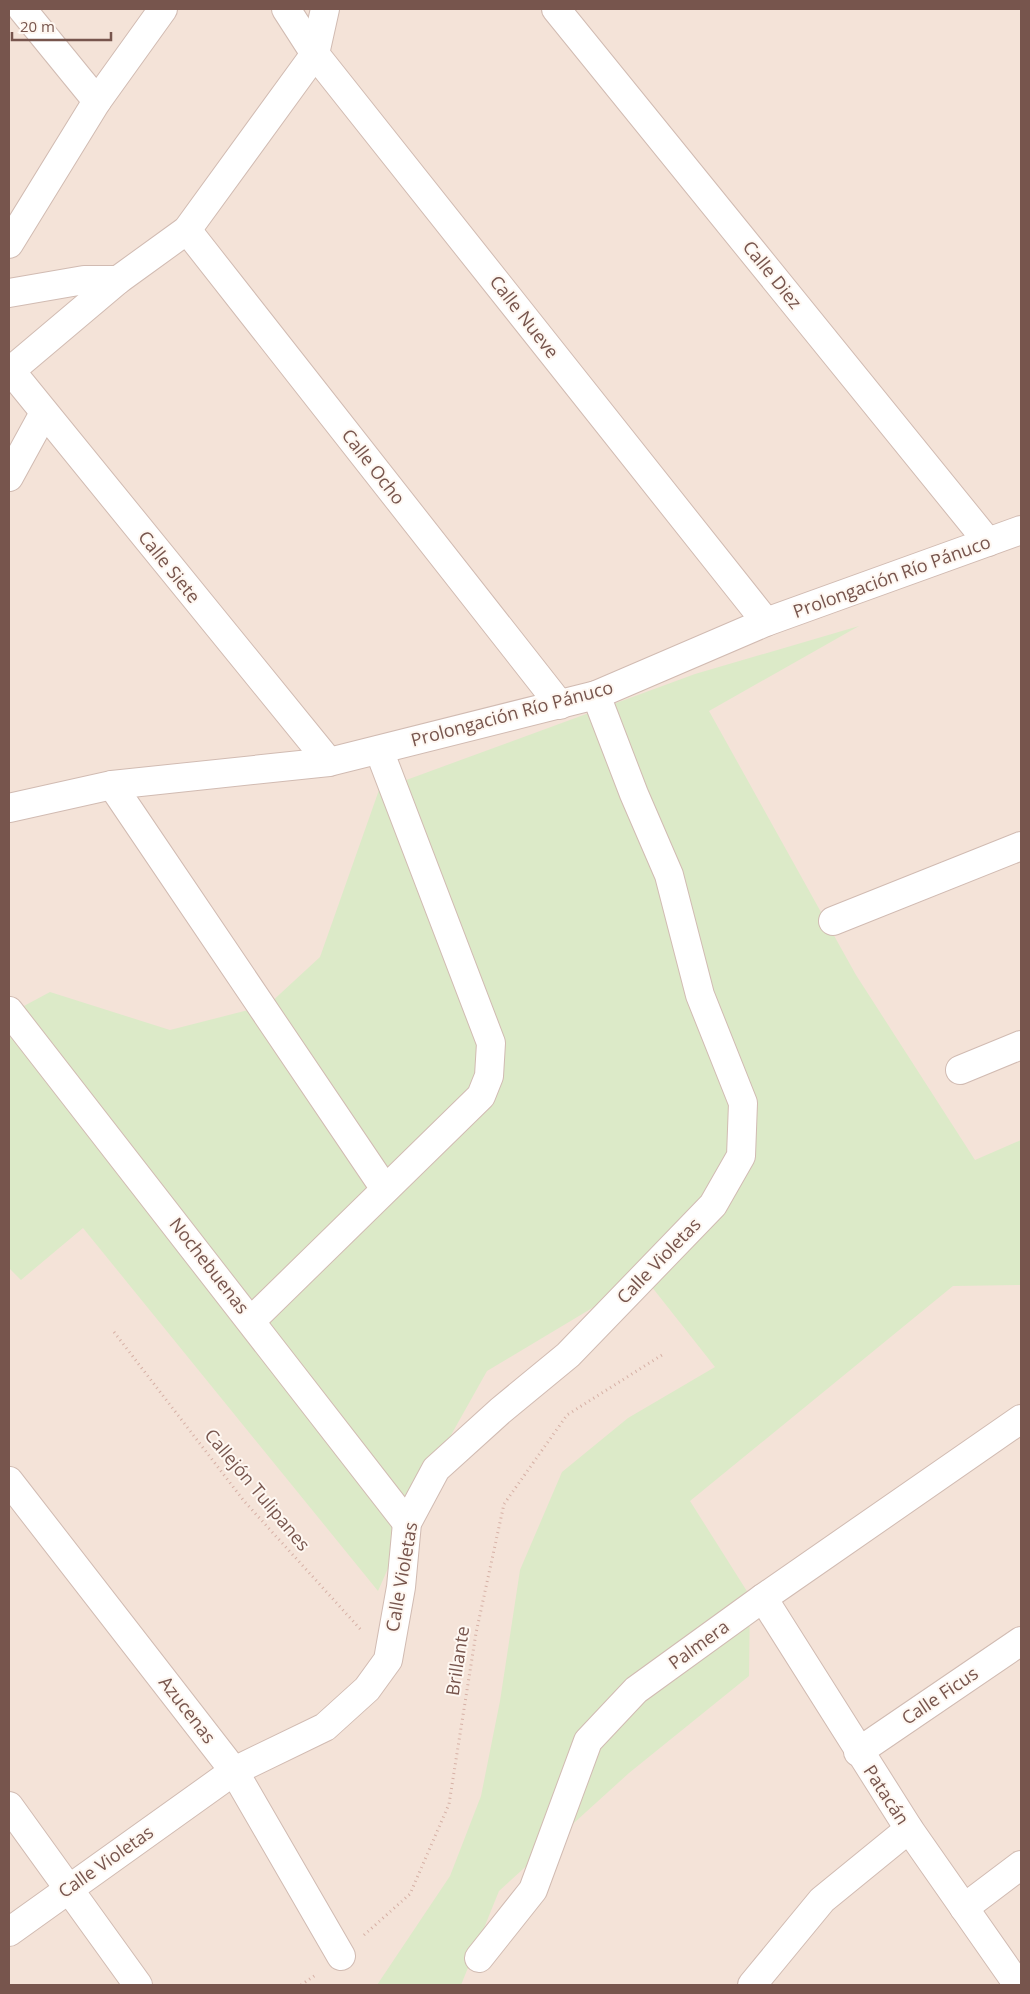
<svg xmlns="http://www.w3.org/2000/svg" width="1030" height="1994" viewBox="0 0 1030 1994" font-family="'Open Sans',sans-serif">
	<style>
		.residential { fill: #f4e3d8 }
		.green { fill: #dceac8 }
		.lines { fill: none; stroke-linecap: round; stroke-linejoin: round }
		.minor-casing { stroke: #d1bbb2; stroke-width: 30 }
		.tertiary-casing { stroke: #d1bbb2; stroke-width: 30 }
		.path { stroke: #d6b0a5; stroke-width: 3; stroke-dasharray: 1 4; stroke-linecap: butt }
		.minor { stroke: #fff; stroke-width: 28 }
		.tertiary { stroke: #fff; stroke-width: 28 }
		.labels { text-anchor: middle; stroke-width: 4; stroke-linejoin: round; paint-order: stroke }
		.street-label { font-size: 18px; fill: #77554d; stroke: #fef7f1 }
	</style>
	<rect width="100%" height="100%" fill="#fcf2ea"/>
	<rect class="residential" x="9" y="9" width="1012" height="1976"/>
	<path class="green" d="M859,626L709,711L856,975L975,1160L1021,1140V1285L953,1286L690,1501L750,1596L749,1676L629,1773L499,1891L461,1985H377L450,1876L481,1796L500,1701L520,1570L562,1472L628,1418L715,1367L644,1277L487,1371L432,1469L378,1591L83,1228L21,1280L9,1268V1014L50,992L170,1030L268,1005L320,957L379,790L695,674Z"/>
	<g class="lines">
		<g class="minor-casing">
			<g id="minor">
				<path d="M22,9L97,101"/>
				<path d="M286,9L315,54L766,622"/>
				<path d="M556,9L988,542"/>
				<path d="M187,230L560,705"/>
				<path d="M9,244L97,101L163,9"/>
				<path d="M9,293L84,280H118"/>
				<path d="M11,371L329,762"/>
				<path d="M9,372L118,280L187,230L315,54L325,9"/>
				<path d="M9,477L44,413"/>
				<path d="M112,785L385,1189"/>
				<path d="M833,921L1021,846"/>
				<path d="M9,1011L407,1523"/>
				<path d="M960,1070L1021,1045"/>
				<path d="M252,1320L481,1096L489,1076L491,1043L379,750"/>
				<path d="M9,1481L234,1771L341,1956"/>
				<path d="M763,1598L909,1829L1018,1985"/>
				<path d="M858,1752L1021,1641"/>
				<path d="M9,1806L138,1985"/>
				<path d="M964,1908L1021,1865"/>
				<path d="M9,1932L234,1771L325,1727L367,1689L388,1660L401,1587L407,1523L436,1469L500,1411L568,1355L713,1205L741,1156L743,1103L700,995L669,875L634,794L596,695"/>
				<path d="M479,1958L533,1890L588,1741L636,1690L763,1598L1021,1419"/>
				<path d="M752,1985L822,1900L909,1829"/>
			</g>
		</g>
		<g class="tertiary-casing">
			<path id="tertiary" d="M9,808L112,785L329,762L596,695L766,622L1021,530"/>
		</g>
		<g class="path">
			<path d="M114,1332L244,1501L362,1631"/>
			<path d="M364,1935L410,1894L449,1804L476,1633L504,1504L567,1415L662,1355"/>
			<path d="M301,1985L317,1974"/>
		</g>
		<use href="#minor" class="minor"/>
		<use href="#tertiary" class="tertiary"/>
	</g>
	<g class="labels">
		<g class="street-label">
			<text transform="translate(772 275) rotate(51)" y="6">Calle Diez</text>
			<text transform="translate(524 317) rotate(52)" y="6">Calle Nueve</text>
			<text transform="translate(373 467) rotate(52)" y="6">Calle Ocho</text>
			<text transform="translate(169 567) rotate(51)" y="6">Calle Siete</text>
			<text transform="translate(892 577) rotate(-20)" y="6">Prolongación Río Pánuco</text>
			<text transform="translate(512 714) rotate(-15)" y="6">Prolongación Río Pánuco</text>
			<text transform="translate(659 1261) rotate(-46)" y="6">Calle Violetas</text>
			<text transform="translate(209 1266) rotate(52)" y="6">Nochebuenas</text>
			<text transform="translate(257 1490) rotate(50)" y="6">Callejón Tulipanes</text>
			<text transform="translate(402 1577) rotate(-80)" y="6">Calle Violetas</text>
			<text transform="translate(699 1645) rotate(-36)" y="6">Palmera</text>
			<text transform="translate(458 1661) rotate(-81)" y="6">Brillante</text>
			<text transform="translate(940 1696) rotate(-34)" y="6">Calle Ficus</text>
			<text transform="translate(187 1710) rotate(52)" y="6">Azucenas</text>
			<text transform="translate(886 1795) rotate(57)" y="6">Patacán</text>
			<text transform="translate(106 1862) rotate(-35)" y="6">Calle Violetas</text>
		</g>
	</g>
	<rect width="1030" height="1994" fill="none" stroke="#77554d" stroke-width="20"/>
	<path d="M12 32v8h99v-8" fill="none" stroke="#77554d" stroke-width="2.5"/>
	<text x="20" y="32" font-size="15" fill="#77554d" stroke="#fef7f1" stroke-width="4" paint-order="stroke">20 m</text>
</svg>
